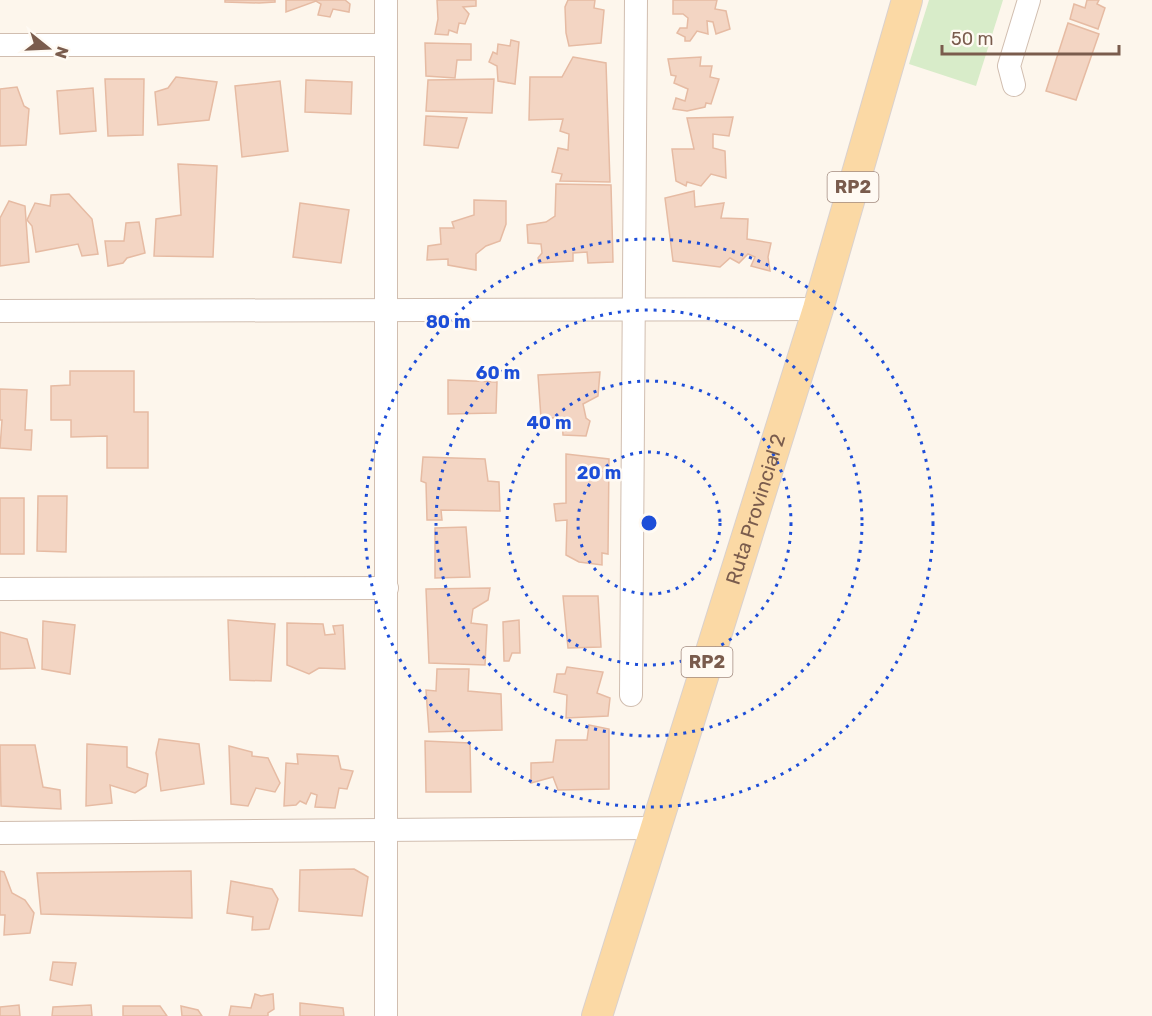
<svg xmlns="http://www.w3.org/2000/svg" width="1152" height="1016" viewBox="0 0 1152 1016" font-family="Rubik,sans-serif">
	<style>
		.green { fill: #d8ecc9 }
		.building { fill: #f3d5c3; stroke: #e6bba3; stroke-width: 1.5 }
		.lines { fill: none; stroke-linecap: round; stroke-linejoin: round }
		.minor-casing { stroke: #d1beb0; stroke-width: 24 }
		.major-casing { stroke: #dad1cd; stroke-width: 32 }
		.minor { stroke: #fff; stroke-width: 22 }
		.major { stroke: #fbd9a5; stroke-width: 30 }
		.ring { fill: none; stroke: #1d4ed8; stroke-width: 3; stroke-dasharray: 3 6 }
		.labels { text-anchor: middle; stroke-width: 5; stroke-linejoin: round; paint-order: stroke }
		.shield { fill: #fffaf3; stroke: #a28b7f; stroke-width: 1.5 }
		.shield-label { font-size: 18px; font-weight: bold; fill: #7a5c4d }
		.street-label { font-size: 20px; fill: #7a5c4d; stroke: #fffaf3 }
		.centre { fill: #1d4ed8; stroke: #fffaf3; stroke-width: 3 }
		.ring-label { font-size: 18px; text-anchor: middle; font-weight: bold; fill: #1d4ed8; stroke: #fffaf3; stroke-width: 5; stroke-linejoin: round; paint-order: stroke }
	</style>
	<rect width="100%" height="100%" fill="#fdf6ec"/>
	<path class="green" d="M929,0H1003L976,86L909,64Z"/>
	<g class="building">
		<path d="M225,0H275V2L259,3L225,2Z"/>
		<path d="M286,0H345L350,4L349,12L333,9L330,17L318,15L321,4L316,1L286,12Z"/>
		<path d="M437,0H476V6L463,7L469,14L465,24L459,23L457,33L449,30L448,35L435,34L438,19Z"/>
		<path d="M568,0H595L594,8L604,10L601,43L569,46L566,33L565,7Z"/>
		<path d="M673,0H717L715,9L726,11L730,29L716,34L713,22L707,21L708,34L697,31L690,41H685V37L677,33L680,28H687L688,18L683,14H673Z"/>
		<path d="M1087,0H1099L1097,4L1105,8L1098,29L1070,19L1074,4L1085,8Z"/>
		<path d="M1068,23L1099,34L1076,100L1046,91Z"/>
		<path d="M511,40L519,42L515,84L498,81L497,66L489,62L493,52L497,54L498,44L510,46Z"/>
		<path d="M425,43L471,44V60H457L455,78L426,76Z"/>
		<path d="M573,57L606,63L610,182L560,181L562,174L552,172L558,148L568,150L569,134L560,131L563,119L529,120L530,77H562Z"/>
		<path d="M701,57L700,66H712L710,77L719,79L711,104L706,103L705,107L687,111L673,109L676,98L685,101L688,89L674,83L676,76L671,75L668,59Z"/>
		<path d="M176,77L217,82L209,120L158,125L155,92L168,88Z"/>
		<path d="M105,79H144L143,135L108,136Z"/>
		<path d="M494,79L492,113L426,111L428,80Z"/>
		<path d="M306,80L352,82L351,114L305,112Z"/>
		<path d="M280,81L288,151L242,157L235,86Z"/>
		<path d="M17,87L24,106L29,109L26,145L0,146V89Z"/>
		<path d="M93,88L96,131L60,134L57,91Z"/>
		<path d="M426,116L467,118L458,148L424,145Z"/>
		<path d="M733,117L729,136L713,134V148L725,151L726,178L711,174L701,186L687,182L686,186L676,181L672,149H694L687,118Z"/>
		<path d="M178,164L217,166L213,257L154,256L156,219L181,215Z"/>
		<path d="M556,184L611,185L613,262L588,263L587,252L573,253V261L539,263L538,258L542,253L541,244L528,243L527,225L546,222L555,216Z"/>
		<path d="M694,191L695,207L724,203L721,218L748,219L747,239L771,243L768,257L770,271L751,266L755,257L748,254L739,263L730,258L720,267L673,261L665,198Z"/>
		<path d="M69,194L92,219L98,254L82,256L78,244L36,252L32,226L27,220L35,203L50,206L51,195Z"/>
		<path d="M474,200L506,201V224L500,241L486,246L476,254V270L448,265V259L427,260L428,246L441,244L440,228H454L452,222L474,215Z"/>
		<path d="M9,201L25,206L29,262L0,266V218Z"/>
		<path d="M300,203L349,210L341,263L293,257Z"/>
		<path d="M139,222L145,253L127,258L123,263L108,266L105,241H124L126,223Z"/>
		<path d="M70,371H134V412H148V468H107V436L71,437V420H51V386L70,385Z"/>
		<path d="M600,372L598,396L583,404L586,418L590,421L586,436L563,435L562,418H541L538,375Z"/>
		<path d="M448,380L497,382L496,413L448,414Z"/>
		<path d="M0,389L27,390L25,430H32L31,450L0,448L2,420H0Z"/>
		<path d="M566,454L609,459L608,554L602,553V565L579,562L566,555L567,520L556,521L554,504L566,503Z"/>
		<path d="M423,457L485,459L488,481L499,482L500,511L441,510L442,520H427L426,483L421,481Z"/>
		<path d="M38,496H67L66,552L37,551Z"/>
		<rect x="0" y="498" width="24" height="56"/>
		<path d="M466,527L470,577L435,578V528Z"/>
		<path d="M490,588L488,600L473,609L471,623L487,625L485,665L429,663L426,589Z"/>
		<path d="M563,596H598L601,647L568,648Z"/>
		<path d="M228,620L275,624L271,681L230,680Z"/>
		<path d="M519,620L520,653H512L509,661H504L503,622Z"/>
		<path d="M43,621L75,625L70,674L42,669Z"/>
		<path d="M287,623L323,624L325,635L335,634L333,626L343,625L345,669L319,668L309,674L287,665Z"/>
		<path d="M0,632L27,639L35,668L0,669Z"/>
		<path d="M567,667L603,672L597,693L610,698L608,716L566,718L567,695L554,692L557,674H565Z"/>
		<path d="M437,669H469L468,691L501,694L502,730L429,732L426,690L436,691Z"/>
		<path d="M589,725L609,729V789L558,790L553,777L531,783V763L553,762L556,740H587Z"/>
		<path d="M159,739L199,744L204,784L161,791L156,753Z"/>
		<path d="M425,741L470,743L471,792H426Z"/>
		<path d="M87,744L127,747V767L148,774L146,786L135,793L110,785L112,803L86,806Z"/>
		<path d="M0,745H35L43,787L60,790L61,809L1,806Z"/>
		<path d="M229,746L252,752V756L268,758L280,783L275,792L256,788L248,806L231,804Z"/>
		<path d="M297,754L338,756L341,769L353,771L347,789L339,788L335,808L315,807L317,795L311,793L306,804L300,801L296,805L284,806L286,763L298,764Z"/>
		<path d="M354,869L368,877L362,916L299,911L300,870Z"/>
		<path d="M0,871L4,872L12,893L25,900L34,913L30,933L4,935L5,915H0Z"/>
		<path d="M191,871L192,918L41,914L37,873Z"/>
		<path d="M231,881L272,889L278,899L269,929L252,930L253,917L227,913Z"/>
		<path d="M53,962L76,963L72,985L50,980Z"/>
		<path d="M255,994L261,996L273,994L274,1009L268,1013V1016H229L231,1006L251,1008Z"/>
		<path d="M300,1003L343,1008L344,1016H300Z"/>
		<path d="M19,1005L20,1016H0V1007Z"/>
		<path d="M91,1005L92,1016H52L53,1007Z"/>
		<path d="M123,1006H160L167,1016H123Z"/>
		<path d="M181,1006L198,1010L202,1016H182Z"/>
	</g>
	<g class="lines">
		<g class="minor-casing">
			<g id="minor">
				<path d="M386,0V1016"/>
				<path d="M0,45H386"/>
				<path d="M1014,85L1009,66L1029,0"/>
				<path d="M0,311L818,309"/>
				<path d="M0,589L387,588"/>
				<path d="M631,695L636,0"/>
				<path d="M0,833L655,828"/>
			</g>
		</g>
		<g class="major-casing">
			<g id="major">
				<path id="s1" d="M597,1016L818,309L907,0"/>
			</g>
		</g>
		<use href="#minor" class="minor"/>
		<use href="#major" class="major"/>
	</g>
	<g class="ring">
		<circle cx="649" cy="523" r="71"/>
		<circle cx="649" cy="523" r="142"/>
		<circle cx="649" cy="523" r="213"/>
		<circle cx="649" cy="523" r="284"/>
	</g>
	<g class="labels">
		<g class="shield">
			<rect x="827.5" y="172" width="51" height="30" rx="4.5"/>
			<rect x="681.5" y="647" width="51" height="30" rx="4.5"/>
		</g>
		<g class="shield-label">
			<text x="853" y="193">RP2</text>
			<text x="707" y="668">RP2</text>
		</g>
		<g class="street-label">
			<text dy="7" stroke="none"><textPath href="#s1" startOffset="531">Ruta Provincial 2</textPath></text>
		</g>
	</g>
	<circle cx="649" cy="523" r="9" class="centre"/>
	<g class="ring-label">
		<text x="448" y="328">80 m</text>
		<text x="498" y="379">60 m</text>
		<text x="549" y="429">40 m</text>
		<text x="599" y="479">20 m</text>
	</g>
	<g transform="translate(48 48) rotate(108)" stroke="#fffaf3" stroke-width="4.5" paint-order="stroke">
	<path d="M0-4.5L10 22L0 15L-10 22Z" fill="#7a5c4d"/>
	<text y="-9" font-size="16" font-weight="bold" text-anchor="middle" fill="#7a5c4d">N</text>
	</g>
	<path d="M942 45v9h177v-9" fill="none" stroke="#7a5c4d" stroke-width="3"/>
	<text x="951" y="45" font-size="18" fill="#7a5c4d" stroke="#fffaf3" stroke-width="4.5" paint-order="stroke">50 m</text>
</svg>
